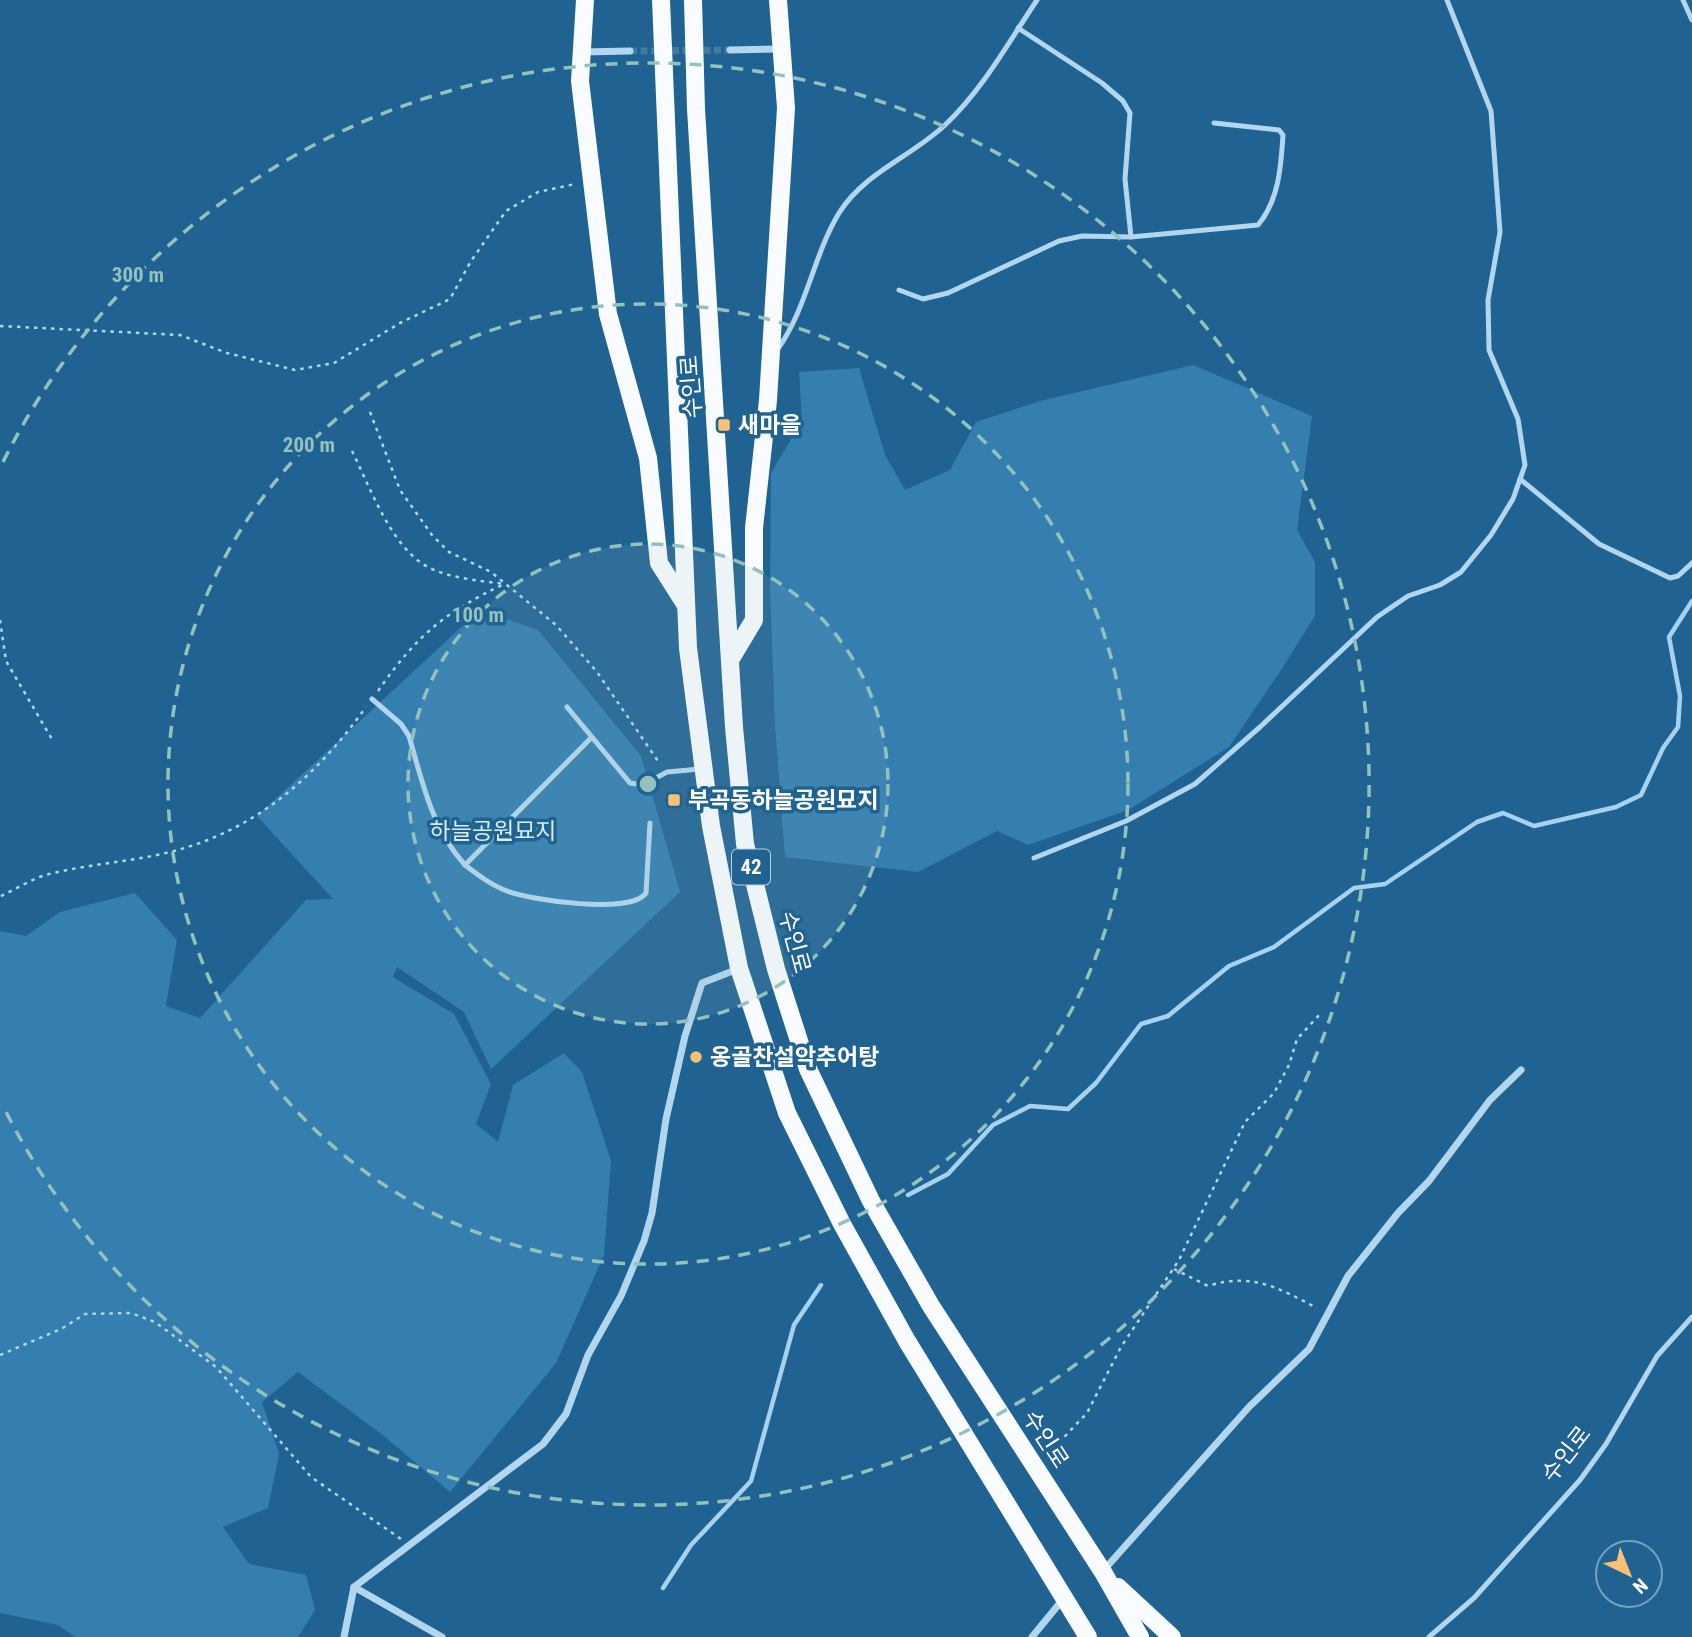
<svg xmlns="http://www.w3.org/2000/svg" width="1692" height="1637" viewBox="0 0 1692 1637" font-family="'Roboto Condensed','Noto Sans KR',sans-serif">
	<style>
		.green { fill: #347eb0 }
		.lines { fill: none; stroke-linecap: round; stroke-linejoin: round }
		.stream { stroke: #a6d2ef; stroke-width: 4.5 }
		.minor-tunnel { stroke: #417aa3; stroke-width: 7; stroke-dasharray: 7 3.5; stroke-linecap: butt }
		.path { stroke: #b2d6ee; stroke-width: 2.5; stroke-dasharray: 3.5 5; stroke-linecap: butt }
		.service { stroke: #b2d6ee; stroke-width: 5 }
		.minor { stroke: #b2d6ee; stroke-width: 7 }
		.primary { stroke: #f9fcff; stroke-width: 18 }
		.ring { fill: none; stroke: #93c1be; stroke-width: 3.5; stroke-dasharray: 12 9 }
		.poi-dot { fill: #fbc073; stroke: #206393; stroke-width: 2.5 }
		.labels { text-anchor: middle; stroke-width: 7; stroke-linejoin: round; paint-order: stroke }
		.shield { fill: #206393; stroke: #bcd0df; stroke-width: 2 }
		.shield-label { font-size: 21px; font-weight: bold; fill: #fff }
		.street-label { font-size: 23px; fill: #fff; stroke: #206393 }
		.poi-label { font-size: 23px; font-weight: bold; fill: #fff; stroke: #206393; text-anchor: start }
		.park-label { font-size: 23px; fill: #d8ecfa; stroke: #206393 }
		.centre { fill: #93c1be; stroke: #206393; stroke-width: 3.5 }
		.ring-label { font-size: 21px; text-anchor: middle; font-weight: bold; fill: #93c1be; stroke: #206393; stroke-width: 7; stroke-linejoin: round; paint-order: stroke }
	</style>
	<rect width="100%" height="100%" fill="#206393"/>
	<g class="green">
		<path d="M1193,365L1312,416L1297,530L1315,562V616L1283,667L1229,747L1128,810L1028,845L997,831L918,872L785,857L775,725L770,585L771,473L802,421L799,372L859,368L885,455L905,490L950,470L976,422L1040,401Z"/>
		<path d="M480,610L538,630L641,756L680,892L491,1069L464,1012L397,967L393,977L454,1014L491,1084L476,1124L498,1142L513,1085L564,1053L582,1072L611,1161L604,1255L556,1363L450,1492L384,1436L298,1372L262,1402L279,1454L268,1508L223,1527L249,1564L306,1575L315,1610L298,1637H75L58,1625L0,1613V931L26,936L60,912L135,893L177,940L166,1006L200,1018L306,900L333,899L257,816Z"/>
	</g>
	<g class="lines">
		<g class="stream">
			<path d="M908,1195L948,1174L993,1125L1030,1106L1068,1109L1096,1083L1141,1024L1168,1016L1229,966L1274,947L1354,888L1385,884L1477,822L1503,813L1534,826L1616,807L1641,795L1663,748L1678,727L1680,696L1669,637L1692,601"/>
			<path d="M663,1588L691,1545L751,1481L794,1325L821,1285"/>
		</g>
		<path class="minor-tunnel" d="M630,51L730,50"/>
		<g class="path">
			<path d="M0,326L180,335L227,353L295,370L334,363L400,323L450,299L471,261L506,211L538,192L575,184"/>
			<path d="M370,412L400,490L432,535L449,552L491,572L556,625L597,672L660,764"/>
			<path d="M352,451C369,485 386,533 416,559C438,578 477,580 504,584"/>
			<path d="M0,620L6,661L53,741"/>
			<path d="M378,691C417,635 444,613 504,584"/>
			<path d="M1,896C16,889 33,878 49,874C89,864 130,862 170,852C255,831 316,777 366,707"/>
			<path d="M1174,1269L1208,1286C1253,1272 1278,1288 1317,1308"/>
			<path d="M0,1355L61,1329L85,1314L131,1313L155,1322L216,1367L311,1477L401,1539"/>
			<path d="M1047,1455L1087,1413L1121,1347L1179,1260L1245,1122L1274,1093L1289,1065L1297,1039L1321,1013"/>
		</g>
		<g class="service">
			<path d="M1683,0L1692,20"/>
			<path d="M1018,28L1102,83L1123,101L1130,113L1125,179L1131,237L1258,225C1279,200 1281,166 1283,135L1279,130L1214,123"/>
			<path d="M899,290L923,299L948,293L1059,241L1082,236L1131,237"/>
			<path d="M777,350C807,309 813,256 839,213C865,172 911,157 945,125C983,89 1008,43 1037,0"/>
			<path d="M1520,479L1599,544L1670,578L1678,576L1692,563"/>
			<path d="M372,699L401,724L409,736C422,781 432,829 465,865"/>
			<path d="M567,707L630,783L643,785L667,772L700,769"/>
			<path d="M591,738L465,865C478,875 491,885 507,891C530,900 631,915 646,893L650,823"/>
			<path d="M1034,858L1126,821L1195,784L1260,727L1377,617L1408,596L1440,585L1461,572L1491,535L1513,499L1525,465L1518,419L1489,350L1488,300L1500,232L1491,111L1447,0"/>
			<path d="M1429,1637L1474,1598L1580,1480L1606,1444L1657,1356L1692,1317"/>
		</g>
		<g class="minor">
			<path d="M730,50L781,49"/>
			<path d="M582,52L630,51"/>
			<path d="M1103,1571L1249,1407L1309,1349L1348,1276L1398,1213L1429,1181L1490,1100L1521,1070"/>
			<path d="M354,1587L543,1444L566,1414L588,1355L621,1296L644,1241L652,1213L666,1119L685,1036L702,983L738,969"/>
			<path d="M344,1637L354,1587L442,1637"/>
			<path d="M1032,1637L1064,1598"/>
		</g>
		<g class="primary">
			<path d="M585,0L580,81L608,314L648,458L659,563L685,604"/>
			<path d="M661,0L688,648L711,826L739,968L787,1113L842,1224L907,1341L1088,1637"/>
			<path d="M693,0L696,109L734,727L745,844L776,969L808,1069L871,1201L931,1306L1103,1572L1140,1637"/>
			<path d="M730,660L754,620V528L768,400L786,108L778,0"/>
			<path d="M1118,1587L1172,1637"/>
		</g>
	</g>
	<circle cx="648" cy="784" r="240" fill="#93c1be" fill-opacity=".12"/>
	<g class="ring">
		<circle cx="648" cy="784" r="240"/>
		<circle cx="648" cy="784" r="480"/>
		<path d="M3 462A721 721 0 1 1 3 1106"/>
	</g>
	<g class="poi-dot">
		<rect x="717" y="418" width="14" height="14" rx="3.5"/>
		<rect x="667" y="793" width="14" height="14" rx="3.5"/>
		<circle cx="696" cy="1057" r="7"/>
	</g>
	<g class="labels">
		<rect class="shield" x="732" y="849.5" width="38" height="35" rx="5"/>
		<g class="shield-label">
			<text x="751" y="874">42</text>
		</g>
		<g class="street-label">
			<text transform="translate(691 387) rotate(-94)" y="8">수인로</text>
			<text transform="translate(795 942) rotate(75)" y="8">수인로</text>
			<text transform="translate(1046 1439) rotate(57)" y="8">수인로</text>
			<text transform="translate(1566 1454) rotate(-52)" y="8">수인로</text>
		</g>
		<g class="poi-label">
			<text x="738" y="433">새마을</text>
			<text x="688" y="808">부곡동하늘공원묘지</text>
			<text x="710" y="1065">옹골찬설악추어탕</text>
		</g>
		<g class="park-label">
			<text x="493" y="839">하늘공원묘지</text>
		</g>
	</g>
	<circle cx="648" cy="784" r="10" class="centre"/>
	<g class="ring-label">
		<text x="138" y="282">300 m</text>
		<text x="309" y="452">200 m</text>
		<text x="478" y="622">100 m</text>
	</g>
	<g transform="translate(1629 1574) rotate(137)"><circle r="33" fill="#206393" stroke="#79a1be" stroke-width="2"/>
	<path d="M0-5L12 26L0 18L-12 26Z" fill="#fbc073"/>
	<text y="-10" font-size="19" font-weight="bold" text-anchor="middle" fill="#ffffff">N</text>
	</g>
</svg>
